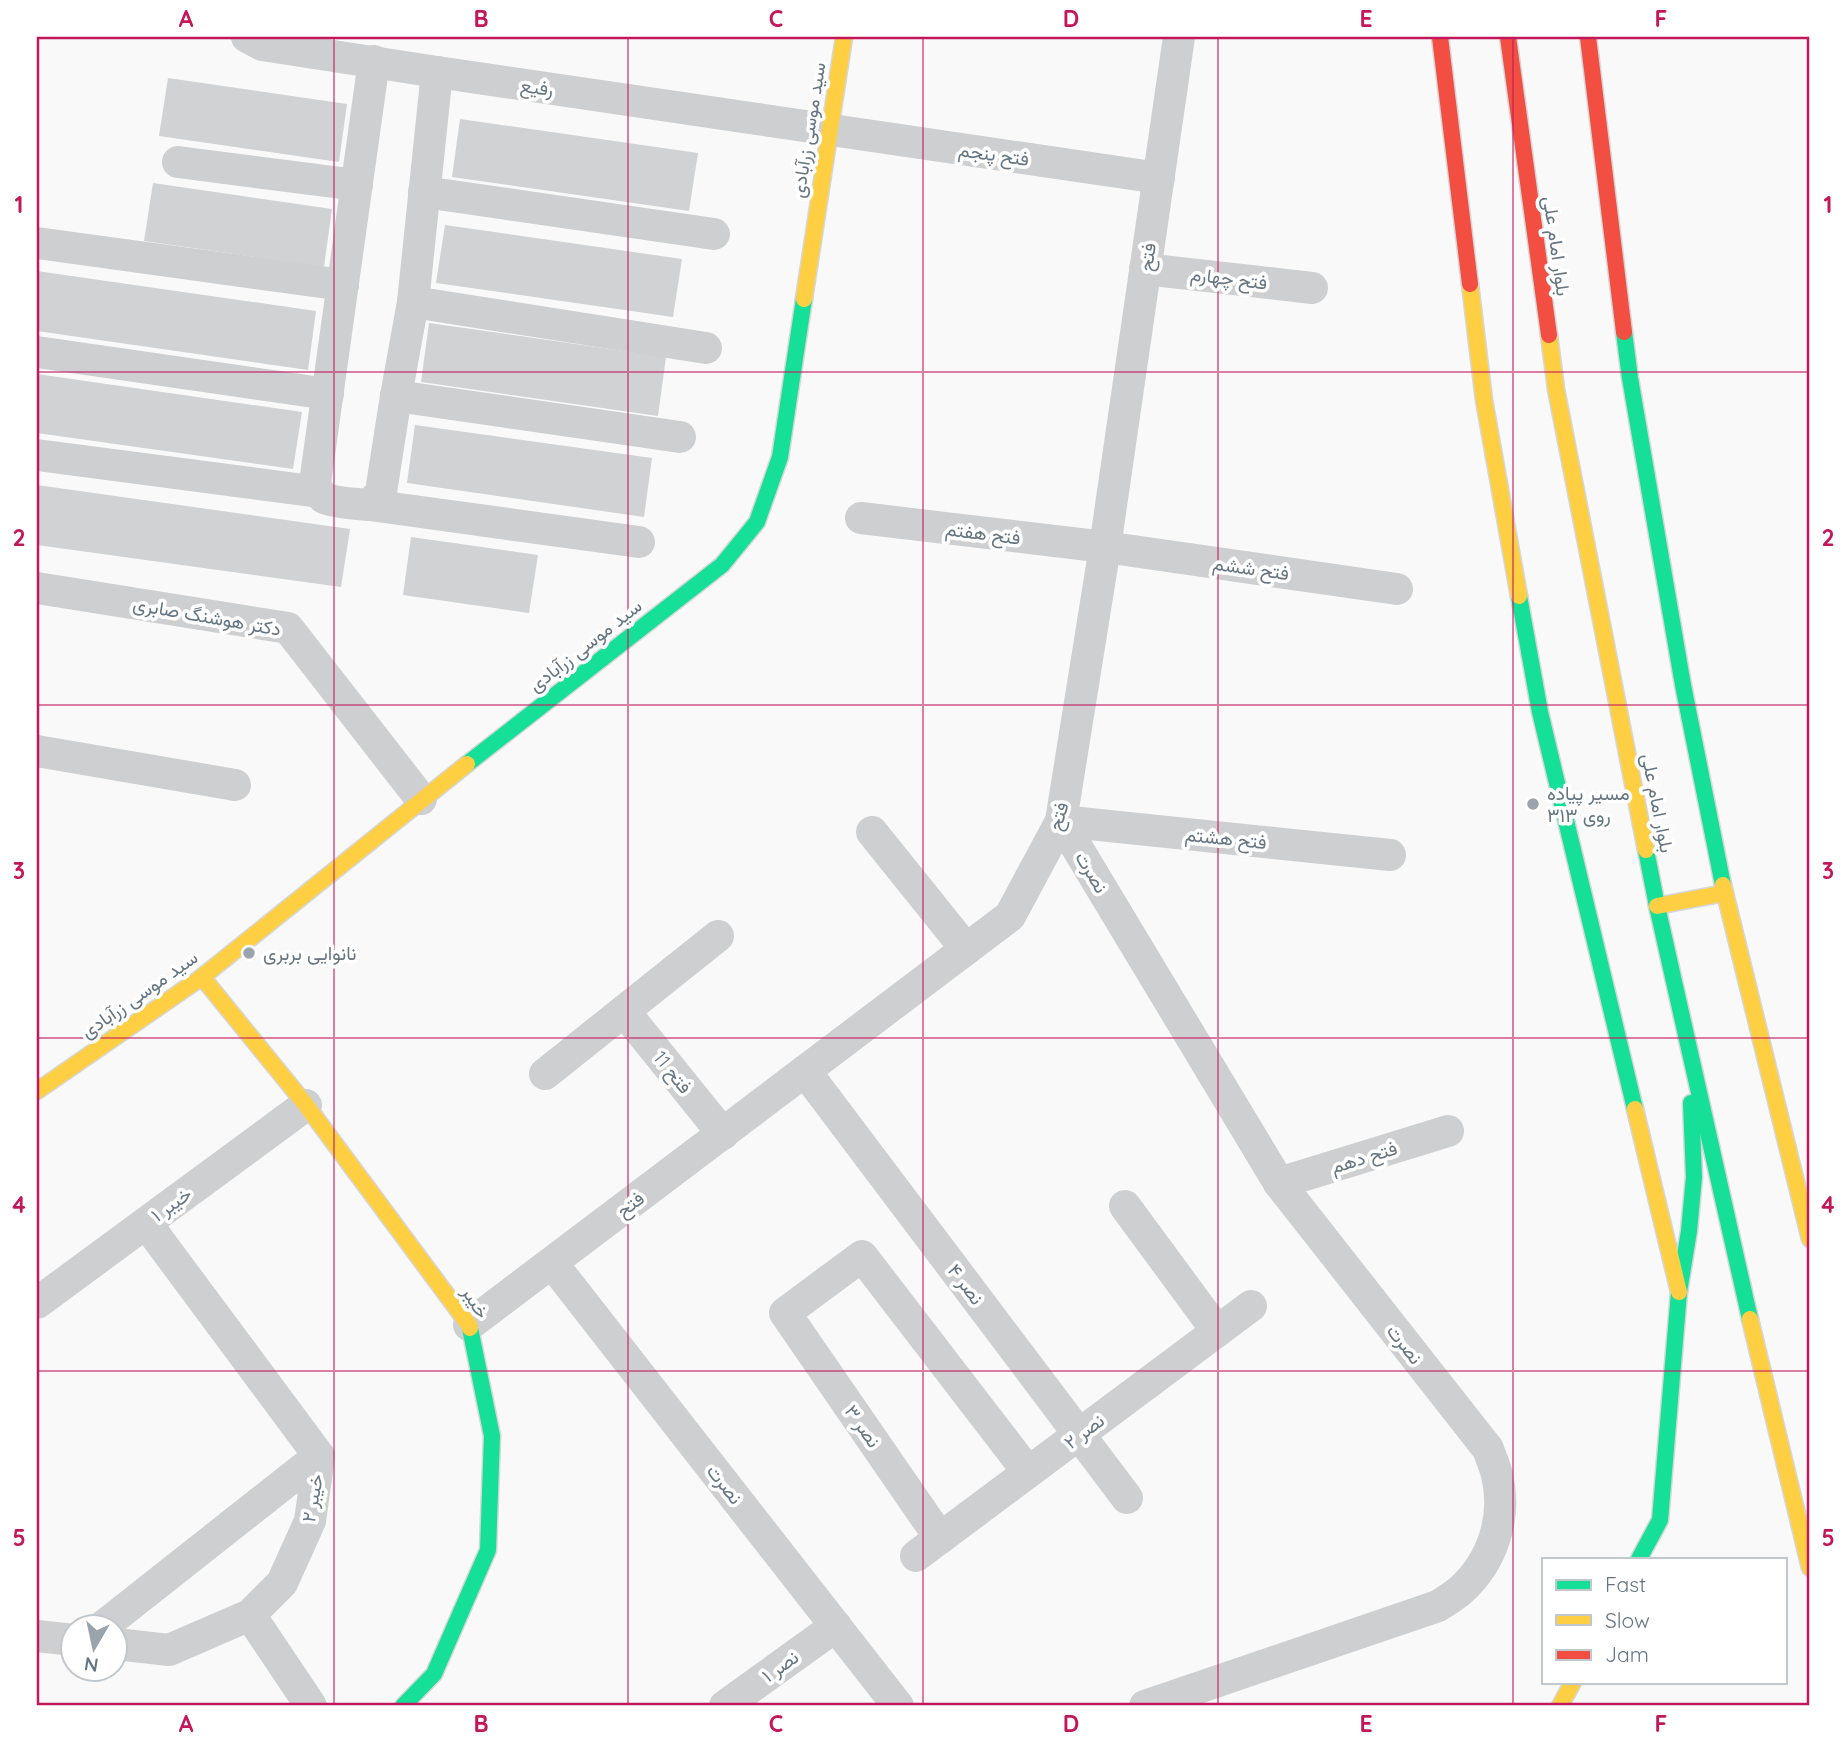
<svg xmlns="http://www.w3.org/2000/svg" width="1847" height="1743" viewBox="0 0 1847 1743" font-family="Quicksand,Vazirmatn,sans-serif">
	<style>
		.building { fill: #d0d2d3 }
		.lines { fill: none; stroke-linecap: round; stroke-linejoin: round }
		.fast-casing { stroke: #d5d6d7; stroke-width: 19 }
		.slow-casing { stroke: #d5d6d7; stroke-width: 19 }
		.jam-casing { stroke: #d5d6d7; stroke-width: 19 }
		.street { stroke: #cecfd0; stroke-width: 32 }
		.fast { stroke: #16e098; stroke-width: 16 }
		.slow { stroke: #ffcf43; stroke-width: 16 }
		.jam { stroke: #f24e42; stroke-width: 16 }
		.grid { fill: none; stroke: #c2185b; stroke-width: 2; stroke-opacity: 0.55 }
		.poi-dot { fill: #99a4ac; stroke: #fff; stroke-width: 2.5 }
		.labels { text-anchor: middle; stroke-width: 7; stroke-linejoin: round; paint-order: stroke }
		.street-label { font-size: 19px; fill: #657683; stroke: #fff }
		.poi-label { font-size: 19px; fill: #657683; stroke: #fff; text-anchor: start }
		.neatline { fill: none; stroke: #c2185b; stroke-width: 2.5 }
		.grid-label { font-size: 23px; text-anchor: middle; font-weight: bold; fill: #c2185b }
	</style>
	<rect width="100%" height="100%" fill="#f9f9f9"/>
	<g class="building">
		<path d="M168,78L347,104L339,162L159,136Z"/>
		<path d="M460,119L698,153L689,211L452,177Z"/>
		<path d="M153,183L332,209L324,267L144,241Z"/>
		<path d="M445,225L682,259L673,317L436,283Z"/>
		<path d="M37,271L316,311L308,370L37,331Z"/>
		<path d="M429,323L666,357L658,416L421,382Z"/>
		<path d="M37,374L302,412L293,469L37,433Z"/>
		<path d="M415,425L652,458L644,517L407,483Z"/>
		<path d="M37,485L350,529L341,587L37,545Z"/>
		<path d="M411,537L538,555L529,613L403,595Z"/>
	</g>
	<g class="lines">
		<g class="fast-casing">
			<g id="fast">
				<path d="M1624,332L1630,378L1683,685L1723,885"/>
				<path d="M1519,596L1540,712L1635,1109"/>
				<path d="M467,764L722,565L757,522L780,457L804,299"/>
				<path d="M1646,850L1657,906L1750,1319"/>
				<path d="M1639,1559L1660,1520L1679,1292L1689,1231L1694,1177L1691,1103"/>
				<path d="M403,1706L434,1674L488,1550L492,1436L470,1328"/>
			</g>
		</g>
		<g class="slow-casing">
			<g id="slow">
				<path d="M1470,284L1484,400L1519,596"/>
				<path d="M804,299L844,37"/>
				<path d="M1549,335L1556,389L1646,850"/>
				<path d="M1723,885L1810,1239"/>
				<path d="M1657,906L1725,893"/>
				<path d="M202,977L306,1105L469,1325L470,1328"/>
				<path d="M37,1091L202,977L467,764"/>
				<path d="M1635,1109L1679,1292"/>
				<path d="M1750,1319L1810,1568"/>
				<path d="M1560,1706L1573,1682"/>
			</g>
		</g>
		<g class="jam-casing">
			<g id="jam">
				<path d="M1440,37L1470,284"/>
				<path d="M1508,37L1549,335"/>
				<path d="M1588,37L1624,332"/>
			</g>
		</g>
		<g class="street">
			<path d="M247,37L262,45L437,72L1159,178"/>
			<path d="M374,61L315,483C317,488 320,495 324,498C334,503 359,504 370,505L381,492L396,396L413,302L437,72"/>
			<path d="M178,162L357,185"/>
			<path d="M424,192L714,234"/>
			<path d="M37,243L343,285"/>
			<path d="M1145,269L1312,288"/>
			<path d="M413,302L706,348"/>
			<path d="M37,352L328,394"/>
			<path d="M396,396L680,437"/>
			<path d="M37,455L319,492"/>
			<path d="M370,505L639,542"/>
			<path d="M861,518L1105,547L1397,589"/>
			<path d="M37,588L288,628L421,799"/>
			<path d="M37,751L235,785"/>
			<path d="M1061,821L1279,1183L1488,1449C1491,1458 1495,1466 1497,1475C1507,1517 1493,1561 1461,1590C1454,1596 1446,1601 1438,1606L1145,1706"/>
			<path d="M1061,821L1390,855"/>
			<path d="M872,832L966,949"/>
			<path d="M624,1011L723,1134"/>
			<path d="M805,1071L1127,1498"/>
			<path d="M545,1074L718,936"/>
			<path d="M1279,1183L1448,1131"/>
			<path d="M1125,1206L1217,1331"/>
			<path d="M146,1223L319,1456"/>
			<path d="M552,1263L898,1706"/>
			<path d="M37,1303L306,1105"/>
			<path d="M469,1325L1010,916L1061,821L1105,547L1179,37"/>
			<path d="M940,1538L785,1313L862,1256L1028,1472"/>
			<path d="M916,1556L1251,1306"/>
			<path d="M250,1615L311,1706"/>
			<path d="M101,1628L319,1456L310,1521L282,1583L250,1615L169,1650L116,1644"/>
			<path d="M37,1636L74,1640"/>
			<path d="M725,1706L836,1626"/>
		</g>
		<use href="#fast" class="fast"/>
		<use href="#slow" class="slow"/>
		<use href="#jam" class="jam"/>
	</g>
	<path class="grid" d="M334,37V1706M628,37V1706M923,37V1706M1218,37V1706M1513,37V1706M37,372H1810M37,705H1810M37,1038H1810M37,1371H1810"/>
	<g class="poi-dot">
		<circle cx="1533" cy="804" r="7"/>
		<circle cx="249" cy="953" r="7"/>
	</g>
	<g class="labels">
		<g class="street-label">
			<text transform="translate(537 87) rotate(8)" y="7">رفیع</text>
			<text transform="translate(808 130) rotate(-81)" y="7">سید موسی زرآبادی</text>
			<text transform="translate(994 154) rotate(8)" y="7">فتح پنجم</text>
			<text transform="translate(1557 246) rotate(82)" y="7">بلوار امام علی</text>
			<text transform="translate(1147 257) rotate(-82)" y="7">فتح</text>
			<text transform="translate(1229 278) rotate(7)" y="7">فتح چهارم</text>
			<text transform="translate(983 533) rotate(7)" y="7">فتح هفتم</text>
			<text transform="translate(1251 568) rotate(8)" y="7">فتح ششم</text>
			<text transform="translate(207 616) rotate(10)" y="7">دکتر هوشنگ صابری</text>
			<text transform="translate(585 645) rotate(-38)" y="7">سید موسی زرآبادی</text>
			<text transform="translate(1658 803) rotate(79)" y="7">بلوار امام علی</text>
			<text transform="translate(1058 816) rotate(-73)" y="7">فتح</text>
			<text transform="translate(1226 838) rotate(6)" y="7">فتح هشتم</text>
			<text transform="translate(1092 872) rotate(59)" y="7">نصرت</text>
			<text transform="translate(139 994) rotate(-35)" y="7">سید موسی زرآبادی</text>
			<text transform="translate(673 1072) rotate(51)" y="7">فتح 11</text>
			<text transform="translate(1364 1157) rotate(-17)" y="7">فتح دهم</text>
			<text transform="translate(171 1204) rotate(-36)" y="7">خیبر ۱</text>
			<text transform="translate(630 1204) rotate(-37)" y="7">فتح</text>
			<text transform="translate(966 1284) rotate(53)" y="7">نصر ۴</text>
			<text transform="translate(476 1302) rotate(58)" y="7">خیبر</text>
			<text transform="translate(1405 1344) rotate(52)" y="7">نصرت</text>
			<text transform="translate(863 1426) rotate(55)" y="7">نصر ۳</text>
			<text transform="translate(1084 1431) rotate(-37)" y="7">نصر ۲</text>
			<text transform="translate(725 1484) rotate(52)" y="7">نصرت</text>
			<text transform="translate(312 1498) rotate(-80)" y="7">خیبر ۲</text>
			<text transform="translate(780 1666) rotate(-36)" y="7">۱ نصر</text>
		</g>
		<g class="poi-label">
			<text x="1547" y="800">مسیر پیاده<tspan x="1547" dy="22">روی ۳۱۳</tspan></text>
			<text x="263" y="960">نانوایی بربری</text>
		</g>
	</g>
	<rect width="1847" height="1743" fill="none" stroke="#ffffff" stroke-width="77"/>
	<rect x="1542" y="1558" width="245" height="126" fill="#ffffff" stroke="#c1c8cd" stroke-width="2"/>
	<rect x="1556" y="1580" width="35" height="10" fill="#16e098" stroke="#c1c8cd" stroke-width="2"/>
	<text x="1605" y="1592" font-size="21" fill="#657683">Fast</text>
	<rect x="1556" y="1615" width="35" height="10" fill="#ffcf43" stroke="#c1c8cd" stroke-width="2"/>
	<text x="1605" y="1628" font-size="21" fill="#657683">Slow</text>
	<rect x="1556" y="1650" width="35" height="10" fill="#f24e42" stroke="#c1c8cd" stroke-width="2"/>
	<text x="1605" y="1662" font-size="21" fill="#657683">Jam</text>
	<g transform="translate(94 1648) rotate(189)"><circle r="33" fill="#ffffff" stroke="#c1c8cd" stroke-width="2"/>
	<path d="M0-5L12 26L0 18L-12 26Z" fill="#99a4ac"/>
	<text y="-10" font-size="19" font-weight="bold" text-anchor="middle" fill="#657683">N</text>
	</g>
	<rect x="38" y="38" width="1770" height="1666" class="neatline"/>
	<g class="grid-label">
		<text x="186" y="27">A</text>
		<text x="481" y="27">B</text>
		<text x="776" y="27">C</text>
		<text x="1071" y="27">D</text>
		<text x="1366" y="27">E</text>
		<text x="1661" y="27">F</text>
		<text x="19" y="213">1</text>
		<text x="1828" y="213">1</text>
		<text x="19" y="546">2</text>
		<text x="1828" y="546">2</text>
		<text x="19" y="879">3</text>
		<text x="1828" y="879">3</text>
		<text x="19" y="1213">4</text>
		<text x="1828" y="1213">4</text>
		<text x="19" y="1546">5</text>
		<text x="1828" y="1546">5</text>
		<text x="186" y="1732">A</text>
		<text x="481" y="1732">B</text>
		<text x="776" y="1732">C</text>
		<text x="1071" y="1732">D</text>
		<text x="1366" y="1732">E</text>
		<text x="1661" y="1732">F</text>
	</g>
</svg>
